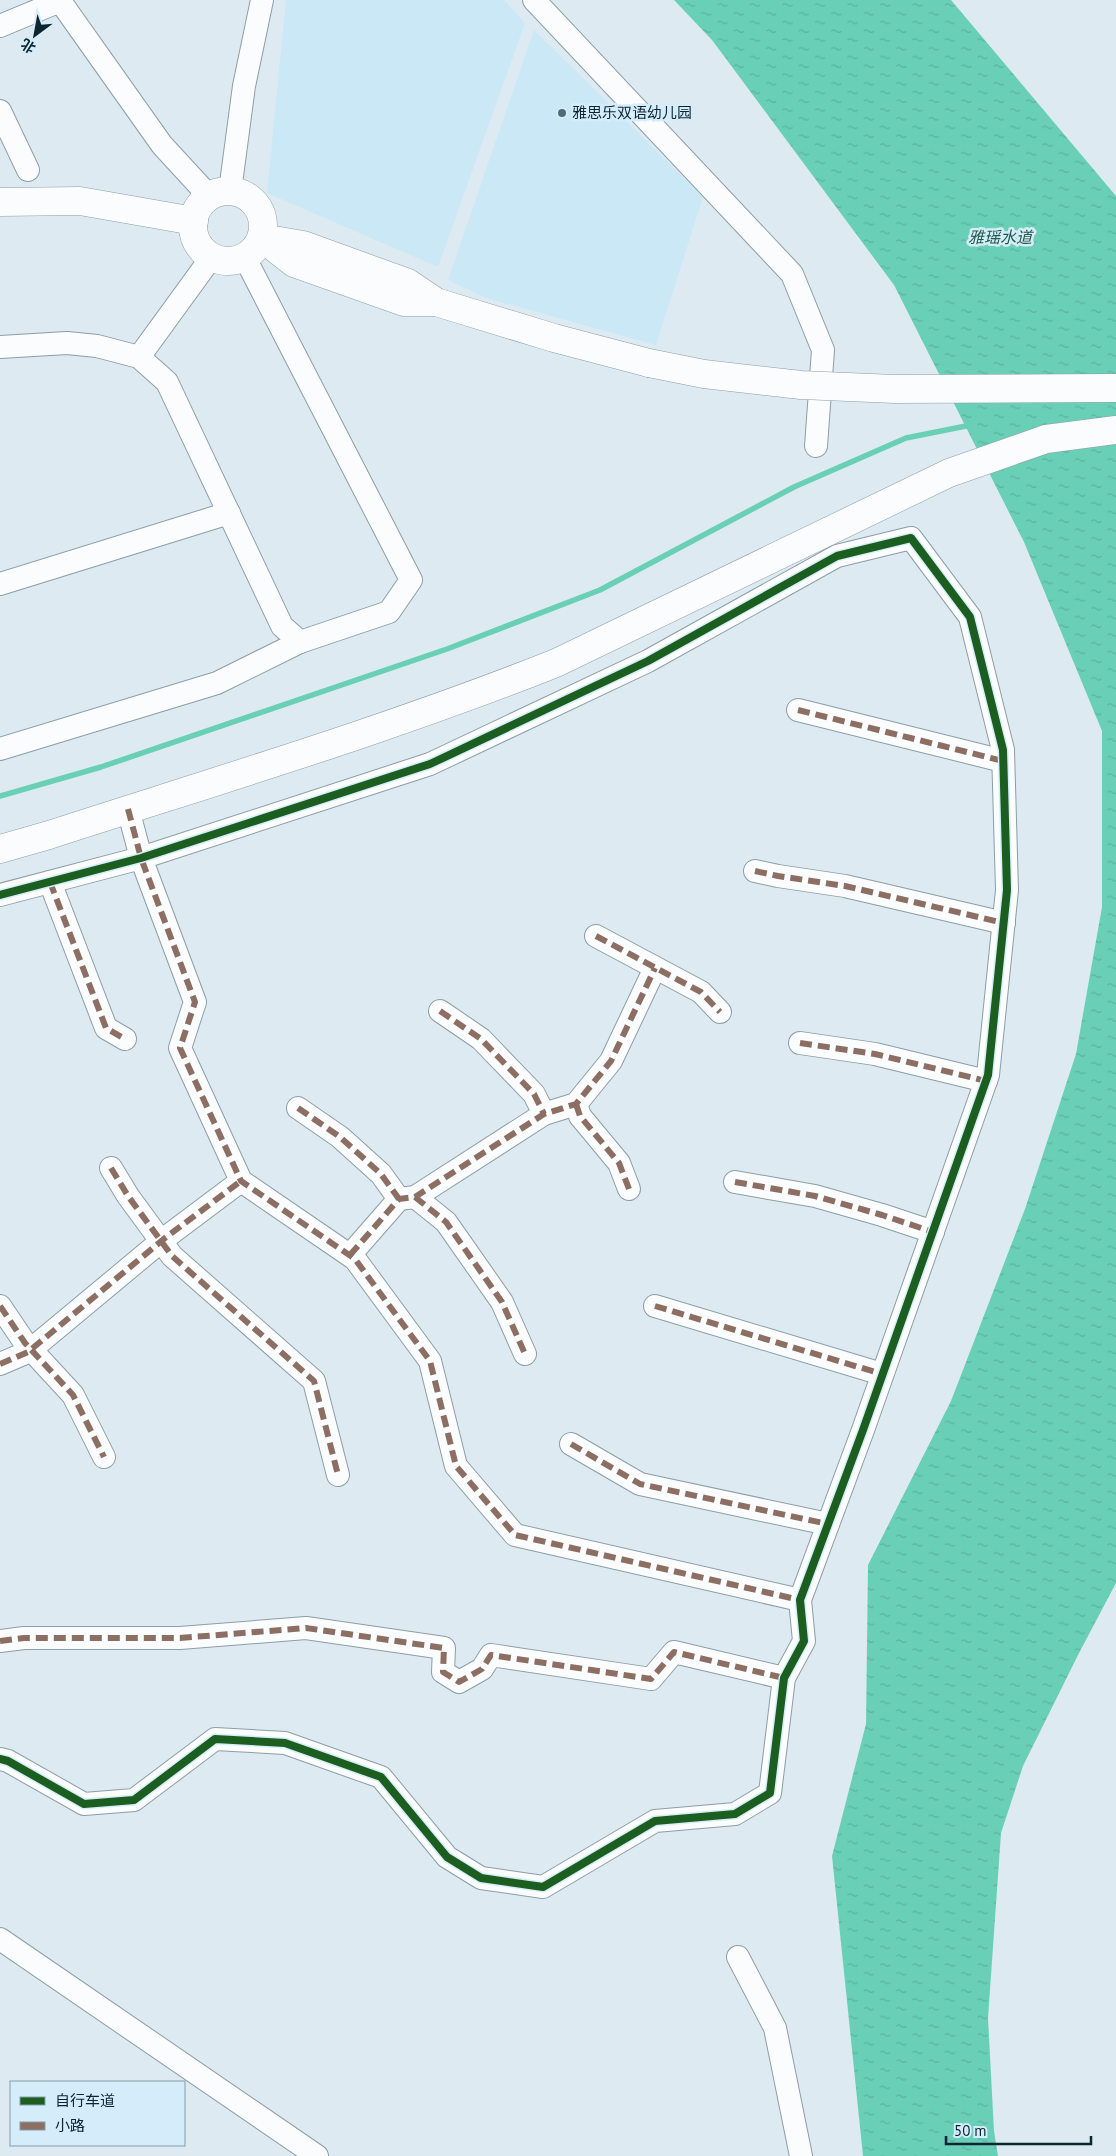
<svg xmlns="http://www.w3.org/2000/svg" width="1116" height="2156" viewBox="0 0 1116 2156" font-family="'PT Sans','Noto Sans SC',sans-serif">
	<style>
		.built { fill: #cbe8f7 }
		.water { fill: url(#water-ripples) }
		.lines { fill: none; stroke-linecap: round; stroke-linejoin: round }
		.stream { stroke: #6acfb7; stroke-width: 5.5 }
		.minor-casing { stroke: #8c9ea7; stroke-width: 24 }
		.tertiary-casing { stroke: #8c9ea7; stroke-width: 29 }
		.minor { stroke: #fafcfd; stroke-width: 22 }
		.tertiary { stroke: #fafcfd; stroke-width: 28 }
		.tertiary-bridge-casing { stroke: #8c9ea7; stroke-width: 29; stroke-linecap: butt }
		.tertiary-bridge { stroke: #fafcfd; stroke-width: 28 }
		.quiet { stroke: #8d6e63; stroke-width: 6; stroke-dasharray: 12 6; stroke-linecap: butt }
		.cycleway-casing { stroke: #d5edfa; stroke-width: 11 }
		.cycleway { stroke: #1b5e20; stroke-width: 8 }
		.poi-dot { fill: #546a75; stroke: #d5edfa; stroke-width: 2 }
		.labels { text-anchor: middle; stroke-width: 5; stroke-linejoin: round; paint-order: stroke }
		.poi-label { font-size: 15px; fill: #0b2531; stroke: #d5edfa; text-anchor: start }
		.water-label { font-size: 16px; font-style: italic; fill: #235949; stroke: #d5edfa }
	</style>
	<defs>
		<pattern id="water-ripples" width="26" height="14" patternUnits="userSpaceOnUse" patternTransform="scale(1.25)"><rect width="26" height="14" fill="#6acfb7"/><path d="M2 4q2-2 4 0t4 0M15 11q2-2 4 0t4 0" fill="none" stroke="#5bb29e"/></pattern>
	</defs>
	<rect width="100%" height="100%" fill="#ddeaf2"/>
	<g class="built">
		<path d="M286,0H504L525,23L438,267L267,193Z"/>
		<path d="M534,30L703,197L656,345L486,298L448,280Z"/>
	</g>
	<path class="water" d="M674,0H951L1116,196V1583L1078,1655L1023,1766L1001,1833L988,2018L994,2131L998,2156H863L832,1856L866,1724L868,1565L951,1401L1025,1209L1076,1054L1102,907V731L1024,542L894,285L712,40Z"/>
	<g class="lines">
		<path class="stream" d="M0,796L101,767L447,649L600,590L794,487L906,438L971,425"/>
		<g class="minor-casing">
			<g id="minor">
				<path d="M534,0L792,274L823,350L816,446"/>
				<path d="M0,26L60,1L162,145L209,196"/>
				<path d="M0,111L28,170"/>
				<path d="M230,191L244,86L262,0"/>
				<path d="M0,347L67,343L97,346L139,357L167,382L282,626L300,642L389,612L411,580L245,258"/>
				<path d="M139,357L211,258"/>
				<path d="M0,584L229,513"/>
				<path d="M798,710L1003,761"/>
				<path d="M0,749L217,683L300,642"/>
				<path d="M128,809L141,858L195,1002L180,1048L241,1181L355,1259L430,1361L456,1466L515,1535L800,1600"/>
				<path d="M755,871L778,876L845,886L1004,923"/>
				<path d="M50,882L106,1028L125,1039"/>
				<path d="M0,895L141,858L430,764L648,661L837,556L911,538L970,617L1003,750L1007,890L988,1075L863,1430L800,1600L804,1641L784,1678L770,1793L735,1814L655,1821L543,1887L481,1878L447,1857L381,1777L285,1743L215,1739L134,1800L84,1804L8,1761L0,1759"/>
				<path d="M596,936L701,992L720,1012"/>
				<path d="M440,1011L481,1039L534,1094L544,1114"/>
				<path d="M800,1043L875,1054L986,1081"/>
				<path d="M576,1104L580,1116L619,1163L629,1189"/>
				<path d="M298,1108L340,1137L381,1174L399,1199"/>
				<path d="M111,1168L128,1196L172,1256L314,1381L338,1475"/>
				<path d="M735,1182L815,1196L882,1215L933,1232"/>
				<path d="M415,1197L446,1222L502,1302L525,1354"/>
				<path d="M350,1255L399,1199L415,1197L544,1114L576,1104L611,1061L655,968"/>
				<path d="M0,1306L25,1343L73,1395L104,1457"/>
				<path d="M655,1306L882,1374"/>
				<path d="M0,1364L28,1352L165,1238L241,1181"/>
				<path d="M571,1444L640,1484L828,1524"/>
				<path d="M0,1641L24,1638H180L306,1628L444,1648L443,1672L459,1682L482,1669L491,1655L651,1679L674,1652L784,1678"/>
				<path d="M0,1939L317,2156"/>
				<path d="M738,1957L775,2028L801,2156"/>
			</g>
		</g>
		<g class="tertiary-casing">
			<g id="tertiary">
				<circle cx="228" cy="226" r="35"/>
				<path d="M0,202L80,201L194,221"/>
				<path d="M262,238L303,245L408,283L436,302H404L294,263Z"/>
				<path d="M436,302L554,338L649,363"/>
				<path d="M0,849L49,835C219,780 390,729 556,663L949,473L1046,439L1116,430"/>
			</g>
		</g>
		<use href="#minor" class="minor"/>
		<use href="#tertiary" class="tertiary"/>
		<g class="tertiary-bridge-casing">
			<path id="tertiary-bridge" d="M649,363L704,374L801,385L895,389L1116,388"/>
		</g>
		<use href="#tertiary-bridge" class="tertiary-bridge"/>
		<g class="quiet">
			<path d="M798,710L1003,761"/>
			<path d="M128,809L141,858L195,1002L180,1048L241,1181L355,1259L430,1361L456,1466L515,1535L800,1600"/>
			<path d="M755,871L778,876L845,886L1004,923"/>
			<path d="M50,882L106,1028L125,1039"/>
			<path d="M596,936L701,992L720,1012"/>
			<path d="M440,1011L481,1039L534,1094L544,1114"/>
			<path d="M800,1043L875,1054L986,1081"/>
			<path d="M576,1104L580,1116L619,1163L629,1189"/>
			<path d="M298,1108L340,1137L381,1174L399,1199"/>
			<path d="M111,1168L128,1196L172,1256L314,1381L338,1475"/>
			<path d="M735,1182L815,1196L882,1215L933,1232"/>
			<path d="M415,1197L446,1222L502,1302L525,1354"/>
			<path d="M350,1255L399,1199L415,1197L544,1114L576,1104L611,1061L655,968"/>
			<path d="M0,1306L25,1343L73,1395L104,1457"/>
			<path d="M655,1306L882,1374"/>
			<path d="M0,1364L28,1352L165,1238L241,1181"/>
			<path d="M571,1444L640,1484L828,1524"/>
			<path d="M0,1641L24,1638H180L306,1628L444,1648L443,1672L459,1682L482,1669L491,1655L651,1679L674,1652L784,1678"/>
		</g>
		<g class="cycleway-casing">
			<path id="cycleway" d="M0,895L141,858L430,764L648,661L837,556L911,538L970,617L1003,750L1007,890L988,1075L863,1430L800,1600L804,1641L784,1678L770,1793L735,1814L655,1821L543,1887L481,1878L447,1857L381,1777L285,1743L215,1739L134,1800L84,1804L8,1761L0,1759"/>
		</g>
		<use href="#cycleway" class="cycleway"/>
	</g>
	<circle class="poi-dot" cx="562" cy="113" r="5"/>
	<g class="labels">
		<g class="poi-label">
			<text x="572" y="118">雅思乐双语幼儿园</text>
		</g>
		<g class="water-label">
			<text x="1000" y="243">雅瑶水道</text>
		</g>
	</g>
	<rect x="10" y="2081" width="175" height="65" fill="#d5edfa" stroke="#849daa"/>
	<rect x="20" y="2097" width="25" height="8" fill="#1b5e20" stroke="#849daa"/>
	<text x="55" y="2106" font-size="15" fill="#0b2531">自行车道</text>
	<rect x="20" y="2122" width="25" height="8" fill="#8d6e63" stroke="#849daa"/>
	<text x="55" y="2131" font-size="15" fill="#0b2531">小路</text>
	<g transform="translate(35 35) rotate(212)" stroke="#d5edfa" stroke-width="4" paint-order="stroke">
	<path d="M0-4L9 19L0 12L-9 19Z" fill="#0b2531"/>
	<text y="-8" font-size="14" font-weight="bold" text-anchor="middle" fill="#0b2531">北</text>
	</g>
	<path d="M946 2136v8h145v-8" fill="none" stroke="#0b2531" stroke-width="2.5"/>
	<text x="954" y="2136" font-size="15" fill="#0b2531" stroke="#d5edfa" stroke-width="4" paint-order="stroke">50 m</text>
</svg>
